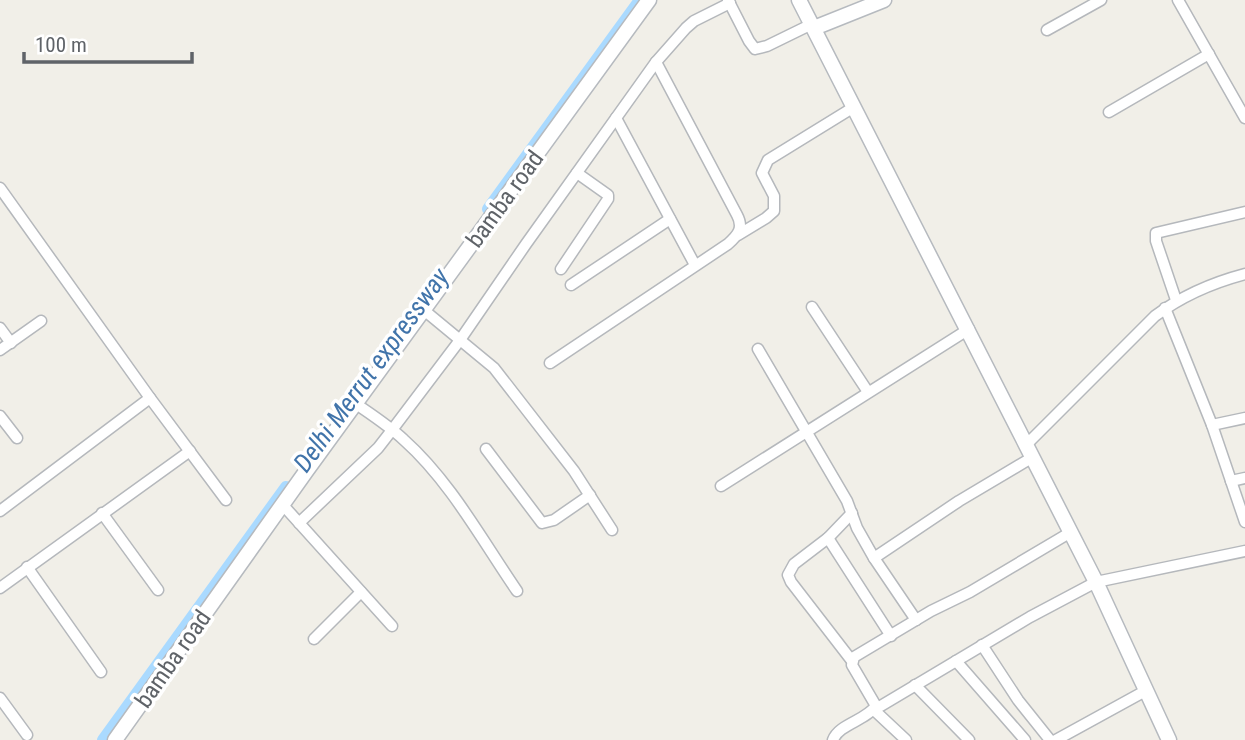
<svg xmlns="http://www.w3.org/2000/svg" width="1245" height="740" viewBox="0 0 1245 740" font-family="'Roboto Condensed',sans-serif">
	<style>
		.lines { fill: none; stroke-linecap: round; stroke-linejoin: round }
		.canal { stroke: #aadaff; stroke-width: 12 }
		.street-casing { stroke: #b5b8bc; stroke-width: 13 }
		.secondary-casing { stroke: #b6babf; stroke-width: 17 }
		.street { stroke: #fff; stroke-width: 10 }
		.secondary { stroke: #fff; stroke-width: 14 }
		.labels { text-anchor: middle; stroke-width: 7; stroke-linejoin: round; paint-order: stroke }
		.street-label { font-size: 24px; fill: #5f6368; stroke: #fff }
		.water-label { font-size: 26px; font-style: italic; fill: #4174aa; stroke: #fff }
	</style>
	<rect width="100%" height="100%" fill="#f1efe8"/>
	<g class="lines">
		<g class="canal">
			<path d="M488,209L640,0"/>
			<path d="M103,740L286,487"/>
		</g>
		<g class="street-casing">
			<g id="street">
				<path d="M728,0L749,41L755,49L767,46L812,24"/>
				<path d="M1178,0L1245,118"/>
				<path d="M1047,30L1101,0"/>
				<path d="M1109,112L1209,54"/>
				<path d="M616,118L695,265"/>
				<path d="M0,188L150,398L226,500"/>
				<path d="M738,235L766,218L774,211V196L762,173L768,160L854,107"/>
				<path d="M561,269L608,199V195L577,173"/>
				<path d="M571,285L670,219"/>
				<path d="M1176,300L1156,241V233L1245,212"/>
				<path d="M812,307L868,392"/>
				<path d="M1165,308L1212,425L1245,522"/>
				<path d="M425,311L494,368L574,471L612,530"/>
				<path d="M0,328L11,343"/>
				<path d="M758,349L847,501L857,528L874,558L916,620"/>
				<path d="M0,350L41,321"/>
				<path d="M550,363L728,244C738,235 744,228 737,215L656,62"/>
				<path d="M356,404C372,415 389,426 404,440C450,481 482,540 517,591"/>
				<path d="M0,416L17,438"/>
				<path d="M1212,425L1245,418"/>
				<path d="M1027,444L1155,316C1183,295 1211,283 1245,274"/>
				<path d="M486,449L542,523L554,520L590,495"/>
				<path d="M1231,481L1245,478"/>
				<path d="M721,486L969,329"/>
				<path d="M282,504L392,626"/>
				<path d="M0,511L150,398"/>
				<path d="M102,513L158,590"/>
				<path d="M299,523L378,448L392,430L460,340L526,244L656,62L686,28L694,21L730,3"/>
				<path d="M828,538L891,636"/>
				<path d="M874,558L959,501L1033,457"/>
				<path d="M27,567L101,672"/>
				<path d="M0,588L190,451"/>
				<path d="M314,639L361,592"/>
				<path d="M982,645L1018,700L1050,740"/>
				<path d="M852,661L791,582L788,575L794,564L828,538L852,513"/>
				<path d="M956,661L1025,740"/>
				<path d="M915,685L969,740"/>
				<path d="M0,698L27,735"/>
				<path d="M833,740C839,724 865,721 876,706L852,665L854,657L931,611L970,592L1071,532"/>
				<path d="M906,740L874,710L1030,617L1096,582L1245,551"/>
				<path d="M1056,740L1147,690"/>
			</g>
		</g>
		<g class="secondary-casing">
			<g id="secondary">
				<path d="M799,0L1096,582L1169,740"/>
				<path d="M814,28L884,0"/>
				<path d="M115,740L307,470L649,0"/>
			</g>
		</g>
		<use href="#street" class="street"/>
		<use href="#secondary" class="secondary"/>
	</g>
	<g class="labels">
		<g class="street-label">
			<text transform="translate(505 199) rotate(-54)" y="8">bamba road</text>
			<text transform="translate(173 659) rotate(-55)" y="8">bamba road</text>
		</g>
		<g class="water-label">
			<text transform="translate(371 370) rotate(-54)" y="9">Delhi Merrut expressway</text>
		</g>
	</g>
	<path d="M24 52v10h168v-10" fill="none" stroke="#5f6368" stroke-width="3.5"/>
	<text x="35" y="52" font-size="21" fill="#5f6368" stroke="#ffffff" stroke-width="5" paint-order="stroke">100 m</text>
</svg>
